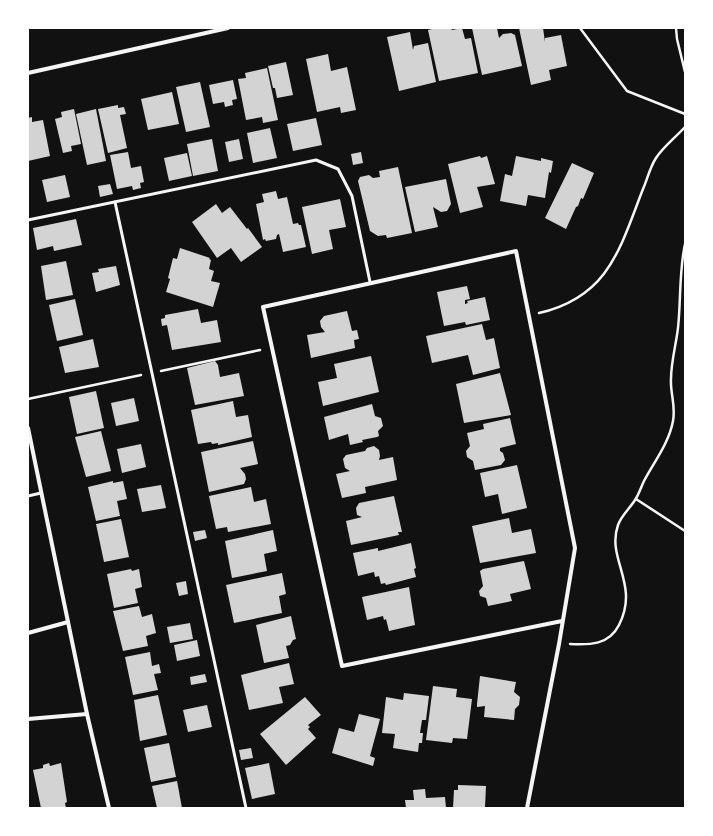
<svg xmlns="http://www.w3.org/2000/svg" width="713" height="836" viewBox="0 0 713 836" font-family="Ubuntu,sans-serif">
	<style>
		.building { fill: #d3d3d3 }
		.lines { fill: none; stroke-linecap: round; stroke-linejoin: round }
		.path { stroke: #f5f5f5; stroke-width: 2.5 }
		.service { stroke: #f5f5f5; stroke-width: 3 }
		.minor { stroke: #f5f5f5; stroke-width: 4 }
	</style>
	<rect width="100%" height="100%" fill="#111"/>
	<g class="building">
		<path d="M436,28H451L452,30L462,28L465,39L471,38L478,73L439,81L428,30Z"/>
		<path d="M472,28H497L499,38L503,34L511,33L515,35L522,66L482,75Z"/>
		<path d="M519,28H543L545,42V38L561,35L567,66L549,70L551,80L531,85Z"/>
		<path d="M410,32L413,50L414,46L428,43L436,82L399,91L387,37Z"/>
		<path d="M328,54L331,71L347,67L356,110L341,113L340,107L317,112L306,59Z"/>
		<path d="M286,62L293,95L277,98L275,88H273L268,66Z"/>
		<path d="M267,68L278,120L263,123L262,117L246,120L238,79L246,78L245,73Z"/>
		<path d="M233,80L237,99L232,100L233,105L225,107L224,102L213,104L209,85Z"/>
		<path d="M200,82L210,127L186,132L176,87Z"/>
		<path d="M172,92L179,124L148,130L141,99Z"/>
		<path d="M118,105V108L124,107L126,114L120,115L127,148L108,153L98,109Z"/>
		<path d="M74,109L81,144L71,146L72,151L63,153L55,119L62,117L61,112Z"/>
		<path d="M96,109L106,161L87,165L76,114Z"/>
		<path d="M32,117V122L43,120L50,156L28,161V118Z"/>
		<path d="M316,118L322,145L293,151L287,124Z"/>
		<path d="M270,128L277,158L253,163L247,133Z"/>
		<path d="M212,139L218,171L193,176L187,144Z"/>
		<path d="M239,139L243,159L229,162L225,142Z"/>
		<path d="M128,152L131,168L141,166L144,182L140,183L141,188L133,190L132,186L117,189L110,155Z"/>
		<path d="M361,152L363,163L353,165L351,154Z"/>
		<path d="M187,153L192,176L169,181L164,158Z"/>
		<path d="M480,156L481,158L487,156L495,184L477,187L483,207L460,213L448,164Z"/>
		<path d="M516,156L541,161V158L553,161L551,173L549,172L545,198L528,195L526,206L500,201L505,174L512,176Z"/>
		<path d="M572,163L594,173L583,199L581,198L578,206L576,207L566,229L545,218Z"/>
		<path d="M398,167L412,233L387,238L386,235L378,236L370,231L358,181L360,177L369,175L373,178L380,177L379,171Z"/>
		<path d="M65,175L70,197L47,202L42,180Z"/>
		<path d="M446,179L451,204L447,211L441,212L433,207L438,227L415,232L405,187Z"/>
		<path d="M110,184L113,194L100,197L98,186Z"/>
		<path d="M276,191L278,199L287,197L293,224L298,223L299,225H301L306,247L283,252L279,234L277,235L276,239L266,241L265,239L263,240L256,204L264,202L262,194Z"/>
		<path d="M340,199L346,227L329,230L333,249L312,254L302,207Z"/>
		<path d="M216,204L222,213L230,207L247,229L248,228L262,247L241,262L231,248L217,258L192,222Z"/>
		<path d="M76,219L82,245L54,251L53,246L37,250L33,228Z"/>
		<path d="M180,248L210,258L209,259L211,260L209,269L214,271L211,281L220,283L213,307L166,292L170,279L168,278L173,258L177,259Z"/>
		<path d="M66,261L73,295L46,300L41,266Z"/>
		<path d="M116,266L120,285L96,292L92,273L99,272L98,269Z"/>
		<path d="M467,286L470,299L465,300V304L468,303L467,301L485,297L490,320L466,325L465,322L444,326L437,292Z"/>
		<path d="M75,299L83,335L57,341L49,305Z"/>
		<path d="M198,309L201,323L217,320L221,342L172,350L167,325L162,326L161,319L165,318V315Z"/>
		<path d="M347,311L352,331L357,330L359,339L354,340L355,348L311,358L307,335L325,332L321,327L320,321L324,316Z"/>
		<path d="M482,324L486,340L494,338L500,368L473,375L468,355L432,363L426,336Z"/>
		<path d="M93,339L99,367L65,373L59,347Z"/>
		<path d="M371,356L379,392L323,406L318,382L337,378L334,364Z"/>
		<path d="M215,361L218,365L220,377L239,373L244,396L195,405L187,368Z"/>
		<path d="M500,373L511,415L464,423L456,384Z"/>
		<path d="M96,391L104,428L77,434L69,397Z"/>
		<path d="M134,398L139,421L116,426L111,403Z"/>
		<path d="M233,401L236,417L248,415L252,437L218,445V443L212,444L211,442L198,444L191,410Z"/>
		<path d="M372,404L375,416L381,418L383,426L378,431L379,436L377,437L362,440L363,442L350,445L348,434L329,440L324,417Z"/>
		<path d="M510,418L516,444L500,448V451L503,453L505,460L501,465L475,470L473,461L467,457L466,451L470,446L467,433L484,429L483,424Z"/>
		<path d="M101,431L111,471L86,477L75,437Z"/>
		<path d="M253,441L258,464L240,468L245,474L246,479L244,484L209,492L201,452Z"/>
		<path d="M141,444L146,467L122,473L117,449Z"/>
		<path d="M374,446L379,450L380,456L379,460L393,457L397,480L365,487L366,493L342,498L336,474L350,471L345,468L343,459L346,455L365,451L367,448Z"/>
		<path d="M517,465L527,508L502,514L498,494L485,497L480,473Z"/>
		<path d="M113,481V483L123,481L127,499L117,501L120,516L96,521L88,487Z"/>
		<path d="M161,485L166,508L142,512L137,489Z"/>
		<path d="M251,487L254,502L266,499L271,524L228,532L227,527L216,529L209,496Z"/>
		<path d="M394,496L402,532H398L399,535L351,545L346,521L362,517L357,515L356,508L359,503Z"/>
		<path d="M509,518L512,533L531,529L536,553L480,563L472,526Z"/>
		<path d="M121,519L129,557L104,562L96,524Z"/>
		<path d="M205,530L207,538L195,541L193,532Z"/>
		<path d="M273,530L277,551L264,554L267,571L232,578L225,541Z"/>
		<path d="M411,543L416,568L414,569L416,577L386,585L385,583L381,584L379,576L375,577L374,572L358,576L353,553L378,548V551Z"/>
		<path d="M524,561L531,589L510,594L512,601L488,606L486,598L480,596L479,591L483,586L480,571L483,569Z"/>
		<path d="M131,569L132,571L139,569L142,587L135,589L138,603L114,608L107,574Z"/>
		<path d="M282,573L286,594L279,596L282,613L234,623L226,585Z"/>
		<path d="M186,581L188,594L179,596L176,583Z"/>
		<path d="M409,587L415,625L389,631L386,619L384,620L383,616L367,620L362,597Z"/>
		<path d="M139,606L142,617L152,614L156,633L146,636L148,646L123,651L113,611Z"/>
		<path d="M291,616L296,639L293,640L290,645L286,646L289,658L264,663L256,625Z"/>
		<path d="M190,623L193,639L170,643L167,627Z"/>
		<path d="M197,640L200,656L177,661L174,645Z"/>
		<path d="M150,652L152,666L159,664L161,673L154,674L158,690L133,695L125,657Z"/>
		<path d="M289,663L294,684L279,687L283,703L249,710L241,675Z"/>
		<path d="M205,674L207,682L191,685L190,677Z"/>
		<path d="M480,676L516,682L514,692L520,697L519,705L515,709L514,720L484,717L485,706L477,707V704Z"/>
		<path d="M433,686L457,689L456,697L472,699L467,739L453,738L452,743L426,740Z"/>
		<path d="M404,693L429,696L426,720H422L420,733H423L422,743H419L418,752L393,748L395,734L382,733L386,697L403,700Z"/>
		<path d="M158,695L167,735L140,741L134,700Z"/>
		<path d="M305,697L321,715L308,725L310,727L308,729L316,738L286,765L260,734Z"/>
		<path d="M207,705L212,727L188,732L183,710Z"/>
		<path d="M359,714L380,719L370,756L375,758L373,766L332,753L339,728L354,732Z"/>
		<path d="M169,743L176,777L151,782L144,748Z"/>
		<path d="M251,748L253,758L241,760L239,750Z"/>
		<path d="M49,763L50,766L61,763L67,802L65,803L66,808H41L33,770L43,768V765Z"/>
		<path d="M269,763L275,794L252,799L245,768Z"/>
		<path d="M177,781L182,808H157L152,786Z"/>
		<path d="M458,785L486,786L485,807L489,808H453L454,790H458Z"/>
		<path d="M425,789L426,798L445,797L446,808H406L405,800H414L413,790Z"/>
	</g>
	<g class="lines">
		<g class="path">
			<path d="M580,28L627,91L685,114"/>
			<path d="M676,28L677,39L685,72"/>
			<path d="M539,313C609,297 620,248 643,189C647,180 650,167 656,158C663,147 676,137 685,127"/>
			<path d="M161,371L260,350"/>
			<path d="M28,399L141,375"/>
			<path d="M636,499L685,531"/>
			<path d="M570,644C590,645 609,645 619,625C640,584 606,559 618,525C621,516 630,508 635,500C639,494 641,487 644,481C654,462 669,443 673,421C676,405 670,393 671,379C671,362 676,345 678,328C681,300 679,271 685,244"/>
		</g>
		<g class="service">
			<path d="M115,202L246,808"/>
			<path d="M28,220L316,160L338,169L352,196L370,282"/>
			<path d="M28,496L41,493"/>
		</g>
		<g class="minor">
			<path d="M28,73L228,28"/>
			<path d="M28,428L87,714L109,808"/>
			<path d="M28,633L68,622"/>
			<path d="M28,719L87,714"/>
			<path d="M527,808L559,644L575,548L516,251L263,307L342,666L562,621"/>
		</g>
	</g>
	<rect width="713" height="836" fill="none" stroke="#ffffff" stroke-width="58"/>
</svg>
